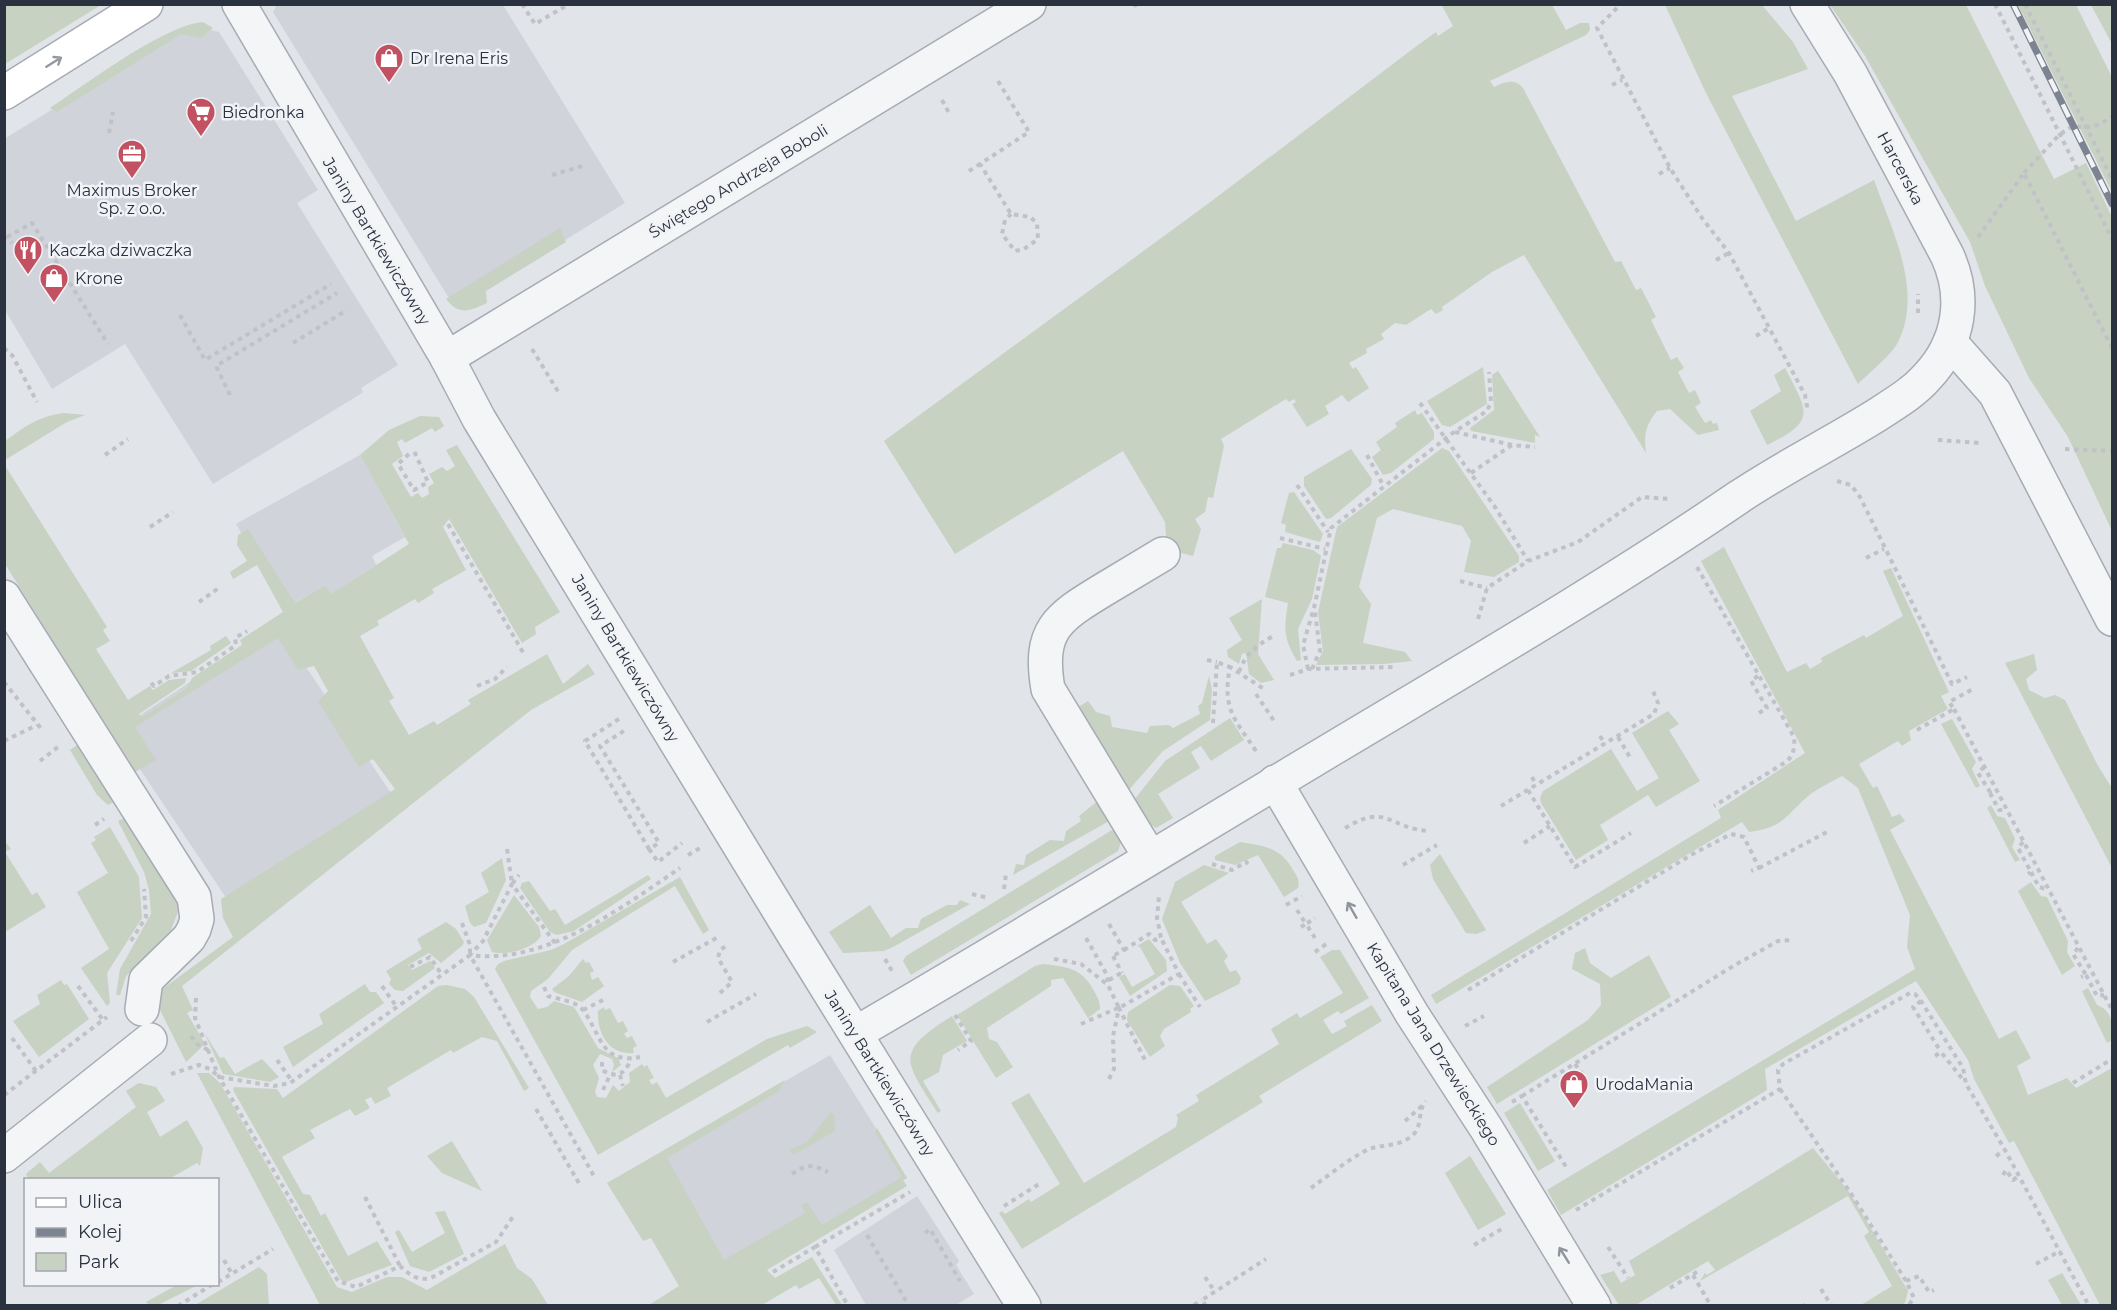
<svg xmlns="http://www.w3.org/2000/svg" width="2117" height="1310" viewBox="0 0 2117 1310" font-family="Montserrat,sans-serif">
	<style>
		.built { fill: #d0d3da }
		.green { fill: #c7d2c3 }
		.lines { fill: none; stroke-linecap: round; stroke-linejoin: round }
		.street-casing { stroke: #a7abb3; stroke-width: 36 }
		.secondary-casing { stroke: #a7abb3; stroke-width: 36 }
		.path { stroke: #c0c2c7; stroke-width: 4; stroke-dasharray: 4.5 4.5; stroke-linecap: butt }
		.street { stroke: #f4f5f7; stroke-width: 33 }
		.secondary { stroke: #fff; stroke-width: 33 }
		.rail-casing { stroke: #7c8491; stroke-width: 7 }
		.rail { stroke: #f1f3f6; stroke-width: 4.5; stroke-dasharray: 14; stroke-linecap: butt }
		.oneway { stroke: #95989f }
		.oneway2 { stroke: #90949b }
		.labels { text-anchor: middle; stroke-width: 5; stroke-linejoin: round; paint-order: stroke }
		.poi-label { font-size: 16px; fill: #2b323f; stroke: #f1f3f6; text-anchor: start }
		.street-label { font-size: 16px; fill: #2b323f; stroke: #f1f3f6 }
	</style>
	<rect width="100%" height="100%" fill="#e1e4e9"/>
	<g class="built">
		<path d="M277,4L503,5L625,203L455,308L273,12Z"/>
		<path d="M190,25L219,32L318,190L297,203L398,365L361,388L363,392L359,395L213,484L125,344L52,389L5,310L4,139Z"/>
		<path d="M360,455L405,537L372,556L376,565L330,595L325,585L286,608L236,524Z"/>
		<path d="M277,624L391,793L229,902L115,732Z"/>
		<path d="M830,1055L907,1178L717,1291L640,1166Z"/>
		<path d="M917,1196L959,1261L956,1265L974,1294L956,1305H866L834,1250Z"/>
	</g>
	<g class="green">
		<path d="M5,4H101V5L5,64Z"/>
		<path d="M1441,4L1552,5L1566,30L1580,23H1589L1590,30L1586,35L1490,81L1494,87C1505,82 1514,78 1523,88L1615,262L1621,261L1636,290L1641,288L1656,317L1651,320L1671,360L1677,357L1684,368L1678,372L1689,393L1695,390L1701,403L1695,407L1705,423L1711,420L1713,424L1717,423L1719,430L1698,435L1670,409L1657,411C1645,426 1644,434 1646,453L1524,255L1492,272L1442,307L1443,310L1436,314L1431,309L1406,325L1395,323L1381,334L1384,339L1366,349L1367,353L1349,363L1353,369L1356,367L1369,388L1348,402L1342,395L1325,406L1329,414L1307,427L1292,404L1296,402L1294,399L1289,402L1286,399L1221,439L1224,446L1213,498L1208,497L1205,512L1195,519L1201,529L1193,556L1167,549L1165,522L1123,451L955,554L884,441L1209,203L1418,45L1436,32L1438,36L1453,26Z"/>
		<path d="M1665,5H1762L1793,42L1808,69L1732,96L1796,221L1874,180C1891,228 1923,289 1899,340C1894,353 1869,373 1858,384L1706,93Z"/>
		<path d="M1830,5H1966L2054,179L2086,163L2112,217V531L2068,437L2029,378L1985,286L1970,242L1865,56Z"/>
		<path d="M2018,5H2076L2112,77V192Z"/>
		<path d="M2091,5H2112V44Z"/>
		<path d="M203,22L213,28L201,38L181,34L57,112L50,108C85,85 164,25 203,22Z"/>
		<path d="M560,228L566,242L486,291L487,303C470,311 459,316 446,299Z"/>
		<path d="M1483,367L1487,404L1450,427L1442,425L1427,401Z"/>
		<path d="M1785,368C1808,412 1817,421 1767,445L1750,411L1781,391L1774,375Z"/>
		<path d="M1498,371L1540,437L1535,435V443L1471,431L1470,428L1494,410L1492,375Z"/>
		<path d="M1415,410L1417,415L1422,413L1434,432V439L1391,473L1383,475L1372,457L1381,450L1376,442L1397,427L1395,423Z"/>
		<path d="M64,413L85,415L67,422L5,460V441C24,427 39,416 64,413Z"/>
		<path d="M420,416L439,417L444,426L435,432L432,428L405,443L402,439L397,442L403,456L392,464L411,497L418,493L422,498L429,494L428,487L434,483L429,474L442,467L447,471L455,466L446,450L457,445L560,612L535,627L536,634L522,643L449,519L443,527L466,570L432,589L434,593L418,603L415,599L377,621L379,625L360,636L394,698L389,701L409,735L434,721L437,725L471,704L468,700L547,654L563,684L588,664L595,674L531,710L182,986L193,1010L187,1013L205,1044L186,1062L153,996L233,937L223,918L221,899L395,789L373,759L359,767L318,701L328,691L314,666L298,670L278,638L135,727L156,760L135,772L5,564L4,464L107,627L103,630L110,641L96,649L128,700L150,686L153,690L169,680L186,678L185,683L139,714L142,717L187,688L192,678L242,645L240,640L283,612L257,565L233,579L230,572L247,561L237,545L238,535L248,529L295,603L325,585L331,594L409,544L360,455L389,430Z"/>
		<path d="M1442,448L1449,451L1519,556V562L1494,577L1464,572L1471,541L1462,526L1393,509L1377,518L1359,587L1371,604L1363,643L1405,652L1412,661L1384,664L1316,665L1323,651L1318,612L1337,527Z"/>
		<path d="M1351,449L1372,479L1371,485L1331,518L1326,519L1304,486V477Z"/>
		<path d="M1294,492L1323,534L1320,542L1285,532L1286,525L1281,523L1289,493Z"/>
		<path d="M1283,543L1313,550L1321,556L1312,599L1298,629L1301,660L1297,661C1283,637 1284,629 1288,603L1265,597L1277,548H1281Z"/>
		<path d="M1724,547L1787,672L1806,663L1810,669L1822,662L1821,658L1864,635L1866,638L1903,616L1883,571L1891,568L1949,692L1941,696L1948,709L1909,731L1911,740L1902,746L1898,741L1859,764L1873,788L1877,786L1892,817L1900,814L1905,821L1890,830L1999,1039L2016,1030L2031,1058L2017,1066L2028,1095L2067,1078L2076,1088L2112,1068V1305H2100L2014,1141L2009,1143L1974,1079L1968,1060L1916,981L1765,1069L1767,1090L1561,1215L1547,1190L1915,969L1907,947L1910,915L1858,788L1842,776C1832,781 1821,787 1812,793C1785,814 1787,827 1749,832L1742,822L1436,1004L1431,995L1721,818L1718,810L1805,753L1701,561Z"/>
		<path d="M1262,599L1258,654L1274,680L1261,683L1249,674L1246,653L1242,654L1239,664L1228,657L1227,650L1242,640L1229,618Z"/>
		<path d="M226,636L231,643L191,671L171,673L211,650L210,646Z"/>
		<path d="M2034,654L2037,670L2026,679L2029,690L2045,698L2055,695L2065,700L2098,766L2112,788V868L2005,663Z"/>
		<path d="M1209,676L1212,689L1210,720L1163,751L1127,792L1075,709L1088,701L1096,712L1110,716L1112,727L1147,733L1150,726L1169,725L1173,728L1200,714L1198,706L1202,703Z"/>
		<path d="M1668,711L1679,724L1669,730L1700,781L1656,807L1648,795L1600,825L1608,840L1576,860L1541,803L1540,798L1543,791L1611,749L1637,791L1659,778L1632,733Z"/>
		<path d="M1230,718L1244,740L1211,761L1201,746L1191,752L1200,768L1158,794L1173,818L1156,828L1148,823L1134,800L1165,761Z"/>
		<path d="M1952,719L1976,762L1972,769L1980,786L1976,788L1941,724Z"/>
		<path d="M80,743L117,800L108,805L97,795L70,750Z"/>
		<path d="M1099,800L1111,820L1013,875L1016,864L1024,865L1026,855L1050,840L1064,841L1066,831L1081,821L1079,816Z"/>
		<path d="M1991,805L1997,816L2005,818L2015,839L2012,847L2020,860L2015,862L1987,808Z"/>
		<path d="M127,817L176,890L179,909L171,930L126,976L120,995H116L120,969L151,914L149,890L144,872L118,821Z"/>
		<path d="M110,827L139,877L142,918L107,973L110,1003L107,1006L81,968L109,949L77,892L108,873L91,843L96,840L94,837Z"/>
		<path d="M1117,827L1122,839L1118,851L911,975L903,961L906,956Z"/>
		<path d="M4,840L11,849L5,852L32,895L37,892L46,907L5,932Z"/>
		<path d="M1240,842C1264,846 1280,847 1293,870C1297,876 1300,880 1298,888L1284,897L1258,855L1235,865L1215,860V856Z"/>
		<path d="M1440,854L1486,930L1477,934L1466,933L1433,879L1430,865Z"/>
		<path d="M502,858L506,880L486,923L474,927L470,923L465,906L489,892L481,873Z"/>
		<path d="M1204,865L1229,873L1181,902L1207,944L1216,939L1228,956L1224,961L1230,972L1236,970L1241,978L1239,984L1205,1001L1180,963L1162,919L1175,882Z"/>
		<path d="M648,875L651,879L574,931L557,935L550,932L520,888L522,883L529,881L550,911L555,909L565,925Z"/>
		<path d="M680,877L709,930L703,934L675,886L572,950L548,979L531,991L530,997L538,1009L547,1007L554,1001L574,1007L598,1048L618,1058L621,1065L612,1072L614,1065L612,1059L600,1054L593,1065L599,1078L595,1092L597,1097L606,1098L613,1085L619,1091L630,1082L629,1073L642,1064L644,1067L647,1065L654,1078L649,1080L652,1085L657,1082L666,1098L767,1039L807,1026L817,1032L790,1048L788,1045L598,1155L495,969L498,964L504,961L551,950L564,944Z"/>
		<path d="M2031,882L2041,896L2047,897L2068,941L2067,952L2075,966L2062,975L2018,891Z"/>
		<path d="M514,895L539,927L541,936C533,949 506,956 492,952L487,940Z"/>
		<path d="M960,900L970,904L893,947L884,951L843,953L829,932L870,905L891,938L906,928H918L921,919L947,905H957Z"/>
		<path d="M446,922L456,929L464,942L463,945L441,963L429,953L408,965L412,970L430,961L435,968L403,991L395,990L389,984L391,979L386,971L422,949L417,939Z"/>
		<path d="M1149,939L1166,960L1167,971L1130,996L1119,977L1125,974L1132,987L1155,974L1140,947L1137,946Z"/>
		<path d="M1585,948L1590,963L1611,978L1649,955L1671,997L1497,1104L1487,1087L1588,1020L1601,1005L1600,984L1572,969L1575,953Z"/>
		<path d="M1332,950H1340L1369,998L1341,1014L1338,1011L1323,1020L1332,1034L1347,1026L1344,1021L1372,1005L1382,1021L1259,1096L1263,1102L1022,1249L999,1213L1002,1211L1005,1214L1029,1199L1031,1202L1060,1184L1011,1103L1029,1093L1084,1183L1176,1127L1178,1118L1176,1115L1199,1101L1196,1095L1279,1044L1271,1029L1297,1013L1300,1018L1343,993L1320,957Z"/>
		<path d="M583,959L586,963L589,962L594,971L590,973L592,980L598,977L604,986L582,1002L554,992L552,989L569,976Z"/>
		<path d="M1043,964C1068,967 1082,968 1094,991C1098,998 1100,1002 1100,1009L1088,1018L1063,978L1051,980V986L987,1028L989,1039L997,1042L1013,1067L996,1078L957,1015L1035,966Z"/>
		<path d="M61,980L64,985L67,984L89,1019L39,1057L13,1021L40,1004L37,995Z"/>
		<path d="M365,984L370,992H376L384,1003L293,1067L283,1047L323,1024L319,1014Z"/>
		<path d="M447,985L465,989L474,997L529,1088L524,1091L497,1041L482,1037L453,1053L451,1050L387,1088L391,1096L375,1104L371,1097L365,1100L370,1108L355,1116L350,1109L310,1130L315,1138L282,1157L303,1194L310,1195L321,1216L325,1213L348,1256L377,1241L392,1265L346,1282L341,1280L233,1090L234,1087L277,1089L283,1098L438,986Z"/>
		<path d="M1170,985L1180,986L1194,1006L1190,1009L1191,1012L1164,1029L1160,1036L1165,1046L1150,1057L1127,1020L1128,1012Z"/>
		<path d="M2088,988L2097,1005C2113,1011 2113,1025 2112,1040L2107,1043L2082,991Z"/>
		<path d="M604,1007L605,1010L610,1008L618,1023L623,1021L628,1031L624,1034L627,1038L632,1036L637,1046L633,1048L634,1053C609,1055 597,1034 598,1011Z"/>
		<path d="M952,1016L967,1041L943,1055L939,1072L923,1081L941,1111L938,1113C905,1061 893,1053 952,1016Z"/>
		<path d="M204,1032L220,1058L224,1057L235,1074L262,1059L279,1077L270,1082L223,1074Z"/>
		<path d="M197,1073H209L220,1083L337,1287L352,1292L387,1277H402L427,1290L505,1244L517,1268L532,1279L548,1305H320Z"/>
		<path d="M785,1080L779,1091L667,1158L724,1260L805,1213L801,1205L807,1202L822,1225L902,1177L875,1132L877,1128L907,1178L903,1180L907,1186L767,1270L775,1278L812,1257L842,1305H836L819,1278L799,1289L796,1285L762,1305H649L679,1286L651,1238L643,1241L607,1183Z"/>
		<path d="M139,1083L156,1087L165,1101L147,1112L160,1137L187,1120L203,1148L200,1166L197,1163L169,1179H29L26,1174L40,1162L49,1173L136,1107L126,1091Z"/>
		<path d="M1520,1103L1555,1161L1538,1171L1504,1113Z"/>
		<path d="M831,1112L834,1115L835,1131L793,1155L790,1150L807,1142Z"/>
		<path d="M452,1141L482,1191L442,1173L427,1156Z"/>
		<path d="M1813,1148L1850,1193L1908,1291L1905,1303L1900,1305H1861L1892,1286L1864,1236L1869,1232L1848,1196L1700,1281L1705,1273L1707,1275L1715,1270L1708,1261L1636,1305H1619L1600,1275L1614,1271L1621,1283L1635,1275L1629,1261Z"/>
		<path d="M1470,1156L1506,1214L1478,1230L1445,1173Z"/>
		<path d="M445,1211L464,1254L429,1272L410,1266L395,1232L399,1230L412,1252L445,1233L435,1212Z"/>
		<path d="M259,1267L267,1274L269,1305H195Z"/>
		<path d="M2062,1273L2081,1305H2062L2048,1280Z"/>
		<path d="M177,1285H198L158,1305H149L146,1302Z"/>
	</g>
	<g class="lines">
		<g class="street-casing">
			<g id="street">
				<path d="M239,4L447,358L479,419L794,935L1024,1306"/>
				<path d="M1950,342L1995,393L2112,619"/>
				<path d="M447,358L1029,4"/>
				<path d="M4,597L194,897L197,919L194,929L189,938L146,980L142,1009"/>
				<path d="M1275,782L1412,1014L1486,1128L1594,1306"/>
				<path d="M1150,857L1048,689C1038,630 1057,618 1103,590C1123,578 1143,566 1163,554"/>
				<path d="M856,1033C1009,944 1160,852 1312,761C1455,675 1601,591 1739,497C1784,467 1832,443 1877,415C1895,403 1913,393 1927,377C1959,343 1967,298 1947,255L1850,73L1807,4"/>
				<path d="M4,1156L150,1040"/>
			</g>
		</g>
		<g class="secondary-casing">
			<path id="secondary" d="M4,93L146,4"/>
		</g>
		<g class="path">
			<path d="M522,4L535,24L569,4"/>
			<path d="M1135,4L1136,7"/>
			<path d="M1995,4L2112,239"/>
			<path d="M2025,4L2112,179"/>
			<path d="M1617,8L1597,28L1670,168L1702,218L1729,253L1805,395L1808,412"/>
			<path d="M998,81L1029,132L980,164L1011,214L1030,217L1037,223L1038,239L1024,249L1015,251L1002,234L1005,220L1011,214"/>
			<path d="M1612,85L1622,80"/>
			<path d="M942,100L949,113"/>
			<path d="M109,133L113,112"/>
			<path d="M969,171L980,164"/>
			<path d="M2024,173L2059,135L2073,126C2089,129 2100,126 2112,116"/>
			<path d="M1659,174L1670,168"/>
			<path d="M552,175L586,165"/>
			<path d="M7,237L32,223L108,344"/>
			<path d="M1978,237L2024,173L2112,348"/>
			<path d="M4,238L7,237L12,243"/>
			<path d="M1716,260L1729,253"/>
			<path d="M1918,313V294"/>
			<path d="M180,315L205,360L331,284"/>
			<path d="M1756,336L1769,328"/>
			<path d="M293,343L347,310"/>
			<path d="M4,348L12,355L37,402"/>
			<path d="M532,349L559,393"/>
			<path d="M230,395L216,366L337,293"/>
			<path d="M1420,403L1495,507L1528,561"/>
			<path d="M1455,432L1512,445L1535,447"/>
			<path d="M1938,440L1980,443"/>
			<path d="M2065,449L2112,451"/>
			<path d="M409,454L398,464L414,490L428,482L414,451"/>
			<path d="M105,455L128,439"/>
			<path d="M1367,455L1383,485"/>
			<path d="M1471,473L1512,445"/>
			<path d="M1837,481L1851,485L1860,497L1952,684L1967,677"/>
			<path d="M1297,485L1328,532"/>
			<path d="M448,524L524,654"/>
			<path d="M150,527L173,512"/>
			<path d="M1280,538L1325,549"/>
			<path d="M1866,558L1884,549"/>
			<path d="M1697,567L1794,737C1795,747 1794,755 1786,762L1714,806"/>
			<path d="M1460,581L1487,588"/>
			<path d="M199,602L220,587"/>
			<path d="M1478,619L1487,588L1528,561L1578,542L1642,497L1670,499"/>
			<path d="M1207,660L1217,662"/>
			<path d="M1308,669L1303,645L1314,608L1331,528L1454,432L1487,411L1491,402L1489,372"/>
			<path d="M1312,669L1320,651L1315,612"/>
			<path d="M1239,672C1246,653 1256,646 1273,636"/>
			<path d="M1290,675L1308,669L1396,667"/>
			<path d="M1758,676L1751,681L1767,708L1759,713"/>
			<path d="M4,682L43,731"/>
			<path d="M151,683L154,686L169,676L197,672L236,645L235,638L247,631"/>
			<path d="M477,686L495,679L507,667"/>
			<path d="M1256,694L1274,721"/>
			<path d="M1954,709L2112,1010"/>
			<path d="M619,719L585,741L649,849L659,843L600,746L627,729"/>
			<path d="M1213,723L1217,662L1230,667"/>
			<path d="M1917,730L1954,709L1949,702L1973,689"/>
			<path d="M1600,736L1605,744"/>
			<path d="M1618,737L1631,759"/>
			<path d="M4,741L37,725"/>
			<path d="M1256,751C1234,718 1222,709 1230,667L1264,689"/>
			<path d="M40,761L58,747"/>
			<path d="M1984,767L1978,773L1990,792L1986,795"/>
			<path d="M1532,777L1536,785"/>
			<path d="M1528,790L1575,867L1631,833"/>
			<path d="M1990,793L1999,810H2006"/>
			<path d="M1501,806L1654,714L1658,703L1653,691"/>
			<path d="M95,825L104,819"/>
			<path d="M1345,828C1388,802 1389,829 1429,831"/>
			<path d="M2023,842L2018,848L2031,872L2028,874"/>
			<path d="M1524,843L1550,826"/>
			<path d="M507,849L512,884L519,875"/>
			<path d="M649,849L658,862L682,843"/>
			<path d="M688,855L700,848"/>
			<path d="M1212,864L1232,870L1246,862L1248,864"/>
			<path d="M1403,865L1437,845"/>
			<path d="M1759,868L1827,832"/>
			<path d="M2031,872L2039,887L2046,889"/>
			<path d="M1004,889L1006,874"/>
			<path d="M972,894L988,898"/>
			<path d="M1286,905L1302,896"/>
			<path d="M1297,910L1306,924L1299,928"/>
			<path d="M462,923L470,945V955"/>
			<path d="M1109,924L1124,950L1111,957"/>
			<path d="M1086,938L1107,975L1108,985L1119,1008L1179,974L1161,938"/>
			<path d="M1315,938L1306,924L1315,918"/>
			<path d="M131,941L146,917L144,889"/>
			<path d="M555,943L512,884L483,941L470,955C545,965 620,909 680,868"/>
			<path d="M2078,948L2073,954L2086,975L2081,977"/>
			<path d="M1124,950L1149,934L1155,940L1161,938L1157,918L1159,896"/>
			<path d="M1315,952L1329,942"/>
			<path d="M1113,956L1122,973"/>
			<path d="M885,959L892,971"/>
			<path d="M1054,959L1081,964L1108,985"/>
			<path d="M673,962L720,936"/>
			<path d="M410,967L430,957L442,975"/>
			<path d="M1179,974L1200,1007"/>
			<path d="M2086,975L2097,996L2104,995"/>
			<path d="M1109,980L1123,972"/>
			<path d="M78,986L103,1020"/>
			<path d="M382,986L396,1006"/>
			<path d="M544,987L548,996C558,999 576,1001 583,1010C601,1034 601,1065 640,1057"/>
			<path d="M1468,990L1691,855L1731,834L1744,837L1759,868L1751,871"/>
			<path d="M720,993L732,982L718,958L720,950L726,946"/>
			<path d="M196,998L195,1018L219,1077L338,1281L356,1287L400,1266C410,1275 417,1281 431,1278L496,1242L514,1215"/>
			<path d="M1921,1001L1913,1007L1941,1052"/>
			<path d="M583,1010L603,1000"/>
			<path d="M955,1015L971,1041L958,1050"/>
			<path d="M707,1022L756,994"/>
			<path d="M1081,1024L1118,1008"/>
			<path d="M1465,1026L1484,1016"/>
			<path d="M191,1036L197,1044L208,1050"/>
			<path d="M12,1038L36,1071"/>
			<path d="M1935,1056L1941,1052L1964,1081"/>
			<path d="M277,1060L292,1081"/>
			<path d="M602,1062V1070C617,1079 625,1074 631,1059"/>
			<path d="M1575,1064L1585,1078"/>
			<path d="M171,1074L199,1065L210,1069L219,1077L274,1086L290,1083L470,955L595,1178"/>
			<path d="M620,1075L623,1086"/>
			<path d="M1109,1079L1114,1069L1113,1036L1119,1008L1146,1062"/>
			<path d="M2073,1083L2112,1059"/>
			<path d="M1780,1089L1852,1195L1906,1281L1914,1298L1908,1306"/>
			<path d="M603,1090L610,1075"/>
			<path d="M4,1095L107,1017"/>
			<path d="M1522,1096L1735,965L1778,941L1793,940"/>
			<path d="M1512,1102L1522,1096L1568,1170"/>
			<path d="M536,1109L580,1185"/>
			<path d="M1405,1121L1422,1106"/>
			<path d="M1996,1156L2005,1150"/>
			<path d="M792,1174C807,1164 812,1164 828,1172"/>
			<path d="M2003,1175L2006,1170L2013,1180L2019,1176"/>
			<path d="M1311,1188C1328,1176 1346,1161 1365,1151C1380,1143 1399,1148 1413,1135C1423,1125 1417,1111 1426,1101"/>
			<path d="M365,1197L400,1266"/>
			<path d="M1004,1206L1039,1184"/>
			<path d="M1576,1210L1780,1089L1778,1070L1783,1064L1910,993L1915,994L1921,1001L1963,1068L1966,1084L2005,1150L2089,1306"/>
			<path d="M925,1233L930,1229L960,1281"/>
			<path d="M867,1235L909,1306"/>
			<path d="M1474,1245L1505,1227"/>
			<path d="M815,1247L910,1192"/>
			<path d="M1608,1247L1628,1278"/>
			<path d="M224,1260L232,1274"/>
			<path d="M2036,1264L2060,1251"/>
			<path d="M773,1272L815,1247L848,1306"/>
			<path d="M1693,1275L1711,1306"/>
			<path d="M1205,1277L1215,1292"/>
			<path d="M1906,1281L1919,1276L1929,1292L1934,1290"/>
			<path d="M218,1282L273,1249"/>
			<path d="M1670,1288L1700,1270"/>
			<path d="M1821,1289L1831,1305"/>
			<path d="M1803,1304L1804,1306"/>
			<path d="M1194,1305L1202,1300"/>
			<path d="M178,1306L213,1284"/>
			<path d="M1206,1306L1202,1300L1266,1259"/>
		</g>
		<use href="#street" class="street"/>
		<use href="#secondary" class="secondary"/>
		<g class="rail-casing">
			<path id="rail" d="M2013,4L2112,204"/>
		</g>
		<use href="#rail" class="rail"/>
	</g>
	<defs><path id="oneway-shaft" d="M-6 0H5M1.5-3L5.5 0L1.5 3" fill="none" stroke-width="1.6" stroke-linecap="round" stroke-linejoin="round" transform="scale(1.5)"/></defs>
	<use class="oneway" href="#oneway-shaft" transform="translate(54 62) rotate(-32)"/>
	<g class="oneway2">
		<use href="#oneway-shaft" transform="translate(1352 910) rotate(-120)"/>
		<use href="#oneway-shaft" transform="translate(1564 1255) rotate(-122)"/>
	</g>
	<defs>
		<g id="shop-pin" transform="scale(1.5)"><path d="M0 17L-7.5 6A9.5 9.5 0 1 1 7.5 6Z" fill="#c25261" stroke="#f1f3f6"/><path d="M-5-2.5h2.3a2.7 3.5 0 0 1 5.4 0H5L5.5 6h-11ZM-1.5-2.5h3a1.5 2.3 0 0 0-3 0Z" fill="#fff"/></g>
		<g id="supermarket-pin" transform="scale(1.5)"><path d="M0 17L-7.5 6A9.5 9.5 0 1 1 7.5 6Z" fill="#c25261" stroke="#f1f3f6"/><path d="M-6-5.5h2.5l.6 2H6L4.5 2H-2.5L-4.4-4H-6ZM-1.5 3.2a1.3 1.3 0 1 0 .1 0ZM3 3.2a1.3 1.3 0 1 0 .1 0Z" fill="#fff"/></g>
		<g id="office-pin" transform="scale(1.5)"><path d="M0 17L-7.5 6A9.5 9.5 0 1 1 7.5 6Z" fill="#c25261" stroke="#f1f3f6"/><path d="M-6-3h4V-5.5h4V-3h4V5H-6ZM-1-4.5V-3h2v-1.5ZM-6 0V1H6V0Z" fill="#fff"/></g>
		<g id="restaurant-pin" transform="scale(1.5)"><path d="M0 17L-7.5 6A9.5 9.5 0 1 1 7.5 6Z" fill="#c25261" stroke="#f1f3f6"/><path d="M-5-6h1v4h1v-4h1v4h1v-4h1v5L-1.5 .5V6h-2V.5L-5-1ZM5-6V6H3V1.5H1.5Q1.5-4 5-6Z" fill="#fff"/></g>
	</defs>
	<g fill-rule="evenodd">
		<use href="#shop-pin" x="389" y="58"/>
		<use href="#supermarket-pin" x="201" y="112"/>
		<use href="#office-pin" x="132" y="154"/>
		<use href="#restaurant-pin" x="28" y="250"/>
		<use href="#shop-pin" x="54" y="278"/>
		<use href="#shop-pin" x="1574" y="1084"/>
	</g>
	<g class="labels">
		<g class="poi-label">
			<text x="410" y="64">Dr Irena Eris</text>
			<text x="222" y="118">Biedronka</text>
			<text x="132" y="196" text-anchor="middle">Maximus Broker<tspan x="132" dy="18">Sp. z o.o.</tspan></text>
			<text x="49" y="256">Kaczka dziwaczka</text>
			<text x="75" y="284">Krone</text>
			<text x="1595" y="1090">UrodaMania</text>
		</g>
		<g class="street-label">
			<text transform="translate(1901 168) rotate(62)" y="6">Harcerska</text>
			<text transform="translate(738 181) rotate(-31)" y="6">Świętego Andrzeja Boboli</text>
			<text transform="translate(377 241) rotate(59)" y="6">Janiny Bartkiewiczówny</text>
			<text transform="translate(626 658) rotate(59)" y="6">Janiny Bartkiewiczówny</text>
			<text transform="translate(1434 1044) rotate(58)" y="6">Kapitana Jana Drzewieckiego</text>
			<text transform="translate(880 1073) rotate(58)" y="6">Janiny Bartkiewiczówny</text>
		</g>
	</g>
	<rect width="2117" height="1310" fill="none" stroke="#2b323f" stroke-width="12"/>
	<rect x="24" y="1178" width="195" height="108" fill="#f1f3f6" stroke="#a2a6ad" stroke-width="1.5"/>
	<rect x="36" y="1198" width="30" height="9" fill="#ffffff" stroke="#a2a6ad" stroke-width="1.5"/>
	<text x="78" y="1208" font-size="18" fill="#2b323f">Ulica</text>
	<rect x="36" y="1228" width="30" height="9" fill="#7c8491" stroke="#a2a6ad" stroke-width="1.5"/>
	<text x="78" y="1238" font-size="18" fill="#2b323f">Kolej</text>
	<rect x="36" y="1253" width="30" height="18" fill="#c7d2c3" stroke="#a2a6ad" stroke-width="1.5"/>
	<text x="78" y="1268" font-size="18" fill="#2b323f">Park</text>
</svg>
